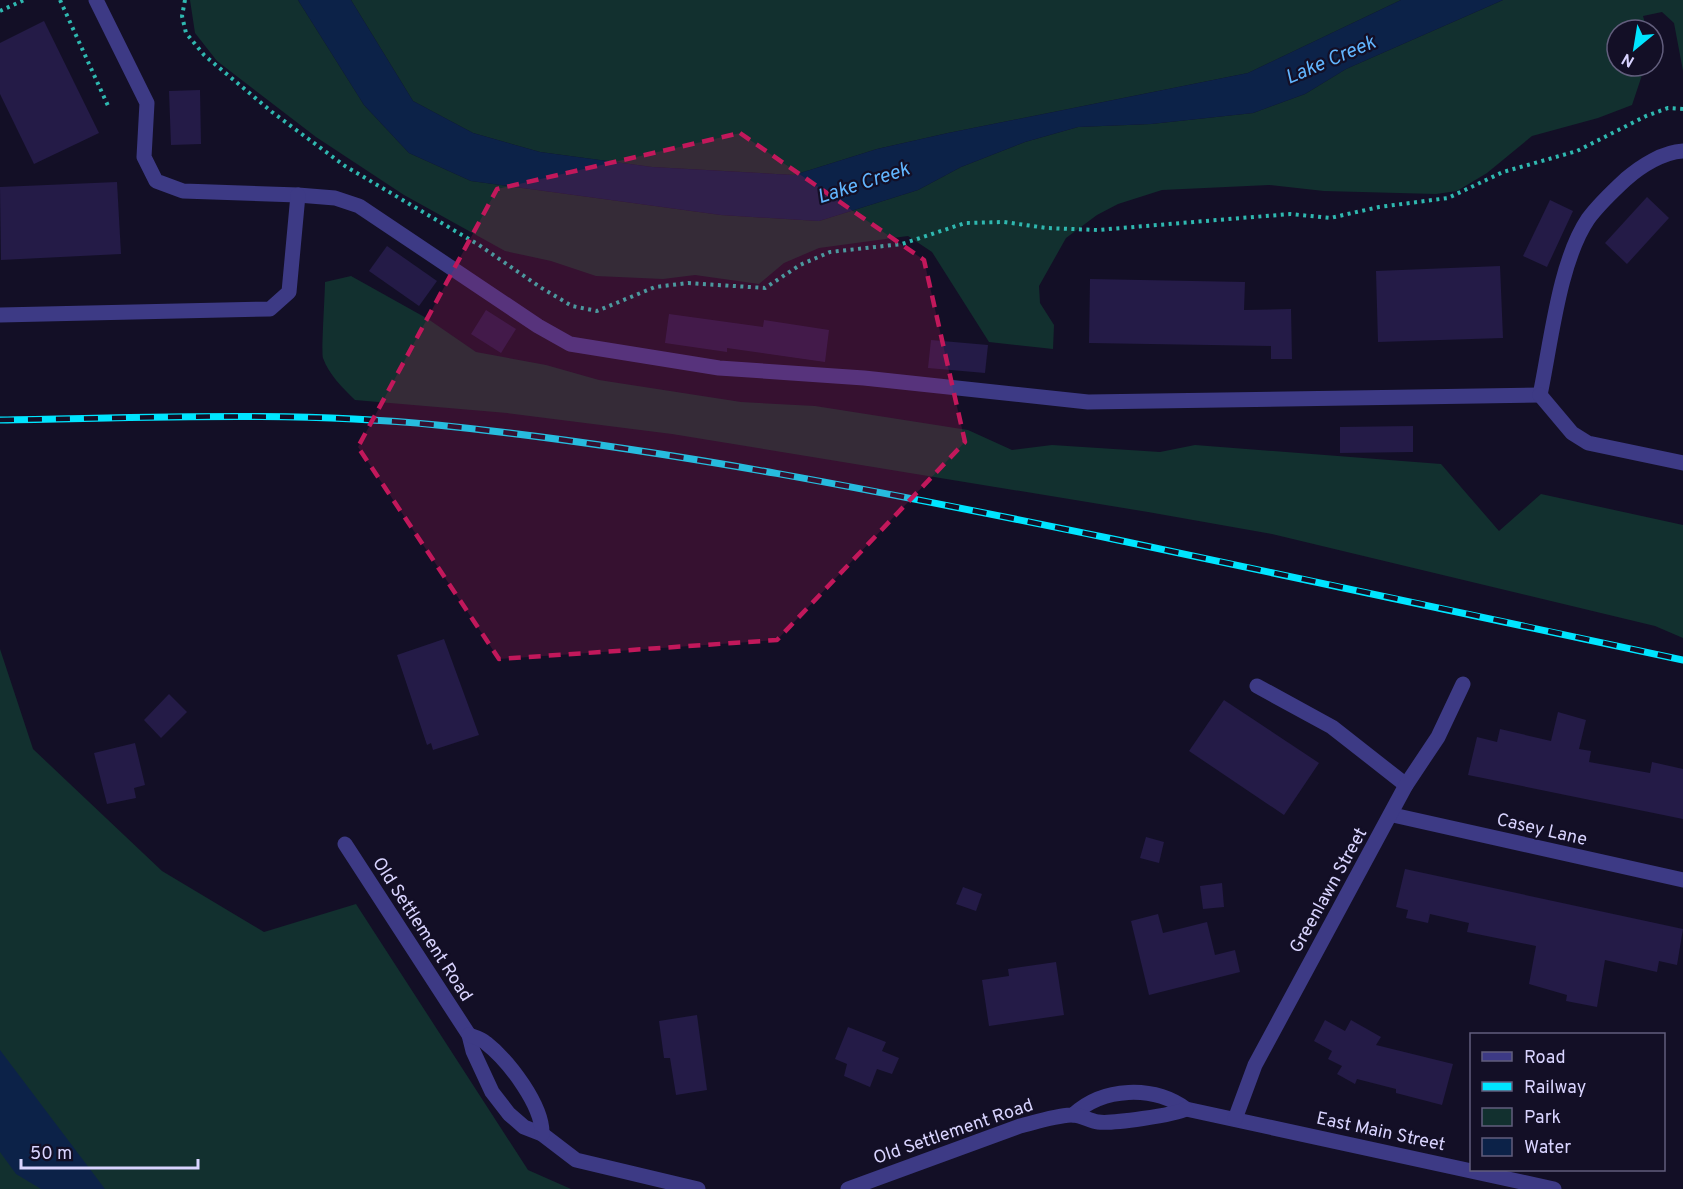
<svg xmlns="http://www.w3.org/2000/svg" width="1683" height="1189" viewBox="0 0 1683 1189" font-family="Overpass,sans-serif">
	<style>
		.green { fill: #12302f }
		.water { fill: #0c2248 }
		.building { fill: #241b47 }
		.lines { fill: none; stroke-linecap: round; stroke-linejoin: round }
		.path { stroke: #2fb8b0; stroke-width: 4; stroke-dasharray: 3 4.5; stroke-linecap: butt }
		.minor { stroke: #3d3a85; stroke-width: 15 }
		.rail-casing { stroke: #00e5ff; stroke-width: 7 }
		.rail { stroke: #130f26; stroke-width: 4.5; stroke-dasharray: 14; stroke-linecap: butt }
		.marked { fill: #c2185b; fill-opacity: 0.2; stroke: #c2185b; stroke-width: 4.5; stroke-dasharray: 12 8; stroke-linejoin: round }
		.labels { text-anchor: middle; stroke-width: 4.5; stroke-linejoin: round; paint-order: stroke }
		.street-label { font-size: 18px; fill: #d9d4ff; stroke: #130f26 }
		.water-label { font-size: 20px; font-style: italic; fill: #62b6ff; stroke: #130f26 }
	</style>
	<rect width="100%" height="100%" fill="#130f26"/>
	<g class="green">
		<path d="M190,0H298L364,105L409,153L471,181L721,215L819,221L918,190L961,167L1025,142L1078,127L1151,124L1253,113L1305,94L1346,69L1503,0H1683V71L1674,23L1662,12L1643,16L1647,30H1617V66H1645L1632,105L1598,118L1532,136L1487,173L1457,191L1436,194L1324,191L1269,185L1162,190L1118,204L1097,215L1066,238L1039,286L1040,303L1054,325L1053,349L989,342L932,252L908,236L819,248L784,263L759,284L695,275L663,279L596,276L551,261L505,251L404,195L316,137L217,61L195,33Z"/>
		<path d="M351,0H1401L1248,73L948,133L877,149L794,175L652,167L540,152L473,133L413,101Z"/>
		<path d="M351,276L428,319L476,352L546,365L599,380L741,402L815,406L968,430L1012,450L1052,445L1160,452L1195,445L1441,464L1499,531L1541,494L1683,525V638L1655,626L1272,534L1148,512L672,434L507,413L355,400C343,388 329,375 323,358C321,354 325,295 325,282Z"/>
		<path d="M0,649L33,749L162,871L264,932L356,904L528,1170L571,1189H0Z"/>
	</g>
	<g class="water">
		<path d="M298,0H351L413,101L473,133L540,152L652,167L794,175L877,149L948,133L1248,73L1401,0H1503L1346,69L1305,94L1253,113L1151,124L1078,127L1025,142L961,167L918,190L819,221L721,215L471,181L409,153L364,105Z"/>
		<path d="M0,1050L102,1185L105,1189H41L16,1174L0,1152Z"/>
	</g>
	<g class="building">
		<path d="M44,21L99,133L34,164L0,94V43Z"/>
		<path d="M200,90L201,144L171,145L169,91Z"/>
		<path d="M117,182L121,254L1,260L0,187Z"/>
		<path d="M1647,197L1669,218L1627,264L1605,243Z"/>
		<path d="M1550,200L1573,211L1547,267L1523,256Z"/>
		<path d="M387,246L437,281L419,306L369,271Z"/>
		<path d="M1500,266L1503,338L1378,342L1376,271Z"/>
		<path d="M1090,279L1245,282L1244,310L1291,309L1292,359H1271V346L1089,343Z"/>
		<path d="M486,310L516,329L501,353L471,334Z"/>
		<path d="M669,314L763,327L764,320L829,330L825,362L727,348V352L665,343Z"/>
		<path d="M931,340L988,345L985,373L928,368Z"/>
		<path d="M1413,426V452L1340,453V427Z"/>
		<path d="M444,639L479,735L433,750L431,743L427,745L397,655Z"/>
		<path d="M169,694L187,712L161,738L144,720Z"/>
		<path d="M1224,700L1319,763L1284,815L1189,751Z"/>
		<path d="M1558,712L1586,720L1579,749L1591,751L1589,762L1650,773L1652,762L1683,769V819L1468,775L1477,737L1497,742L1500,729L1551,741Z"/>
		<path d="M135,743L145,785L134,788L136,798L107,804L94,753Z"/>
		<path d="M1146,837L1164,842L1159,863L1140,858Z"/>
		<path d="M1405,869L1683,929L1677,965L1659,961L1657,972L1605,960L1597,1007L1566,1001L1567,995L1529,984L1536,946L1467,932L1469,923L1430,914L1428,923L1406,918L1408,910L1396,907Z"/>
		<path d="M1222,883L1224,907L1203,909L1200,886Z"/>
		<path d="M963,887L982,894L976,911L956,904Z"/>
		<path d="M1158,914L1163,933L1207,922L1215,955L1235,950L1240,972L1149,995L1131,921Z"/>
		<path d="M1056,962L1064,1015L989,1026L982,980L1009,976L1008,969Z"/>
		<path d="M697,1015L707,1090L676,1095L670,1058H664L659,1021Z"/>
		<path d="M1325,1020L1345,1031L1351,1020L1381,1037L1376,1045L1453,1064L1442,1105L1396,1093V1089L1357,1079L1355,1084L1337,1074L1342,1066L1328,1059L1332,1051L1314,1041Z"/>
		<path d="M848,1027L886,1042L882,1051L899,1058L892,1074L877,1069L870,1087L844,1076L847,1064L835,1059Z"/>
	</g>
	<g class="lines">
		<g class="path">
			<path d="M60,0L109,108"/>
			<path d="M185,0L182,16L186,33L204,55L272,112L345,166L479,245L540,287L572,306L597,311L655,287L688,283L765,288L800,265L830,252L902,244L965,223L1004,222L1047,228L1097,230L1290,214L1330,218L1379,207L1448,198L1503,172L1577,151L1646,116L1668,108L1683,109"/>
			<path d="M0,11L24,0"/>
		</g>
		<g class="minor">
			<path d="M96,0L147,103L144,157L156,181L183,191L298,195L335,198L359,206L538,326L570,344L719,368L864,378L1088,402L1540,395"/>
			<path d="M0,315L270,309L289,292L298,195"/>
			<path d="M1540,395C1551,343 1559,262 1588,219C1599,204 1613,191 1626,179C1641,166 1663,152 1683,151"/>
			<path d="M1540,395L1572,433L1588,443L1683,463"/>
			<path d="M1257,686L1332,727L1406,785"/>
			<path d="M1393,815L1683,880"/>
			<path d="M345,844L469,1035L473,1051L492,1092L509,1114L524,1127L542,1134L576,1160L698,1189"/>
			<path d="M469,1035C475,1037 482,1039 486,1043C509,1061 543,1106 542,1134"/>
			<path d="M1073,1115C1103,1087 1153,1085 1186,1109L1554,1189"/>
			<path d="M1235,1119L1255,1065L1406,785L1438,737L1463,684"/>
			<path d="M848,1189L1020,1126C1036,1122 1054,1116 1071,1115C1080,1114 1089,1121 1098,1122C1111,1124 1175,1115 1186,1109"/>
		</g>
		<g class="rail-casing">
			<path id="rail" d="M0,420C145,418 292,411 437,425C665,448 889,493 1113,539C1303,579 1493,619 1683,660"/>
		</g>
		<use href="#rail" class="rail"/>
	</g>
	<path class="marked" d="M740,133L924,260L965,442L777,640L499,659L358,447L497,189Z"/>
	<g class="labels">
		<g class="street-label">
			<text transform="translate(1542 829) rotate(13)" y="6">Casey Lane</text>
			<text transform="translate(1328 890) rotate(-61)" y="6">Greenlawn Street</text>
			<text transform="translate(423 929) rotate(57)" y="6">Old Settlement Road</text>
			<text transform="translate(953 1131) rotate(-19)" y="6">Old Settlement Road</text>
			<text transform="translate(1381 1131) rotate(12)" y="6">East Main Street</text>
		</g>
		<g class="water-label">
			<text transform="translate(1330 59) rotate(-23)" y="7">Lake Creek</text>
			<text transform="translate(863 182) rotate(-18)" y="7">Lake Creek</text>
		</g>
	</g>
	<rect x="1470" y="1033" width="195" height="138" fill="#130f26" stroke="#625e7d" stroke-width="1.5"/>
	<rect x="1482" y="1052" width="30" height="9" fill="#3d3a85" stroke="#625e7d" stroke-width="1.5"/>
	<text x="1524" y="1063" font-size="18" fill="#d9d4ff">Road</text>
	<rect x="1482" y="1082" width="30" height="9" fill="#00e5ff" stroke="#625e7d" stroke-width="1.5"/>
	<text x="1524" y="1093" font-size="18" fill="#d9d4ff">Railway</text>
	<rect x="1482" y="1108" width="30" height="18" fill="#12302f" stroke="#625e7d" stroke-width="1.5"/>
	<text x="1524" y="1123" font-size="18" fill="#d9d4ff">Park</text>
	<rect x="1482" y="1138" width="30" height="18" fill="#0c2248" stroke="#625e7d" stroke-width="1.5"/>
	<text x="1524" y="1153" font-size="18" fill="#d9d4ff">Water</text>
	<g transform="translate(1635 48) rotate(210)"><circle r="28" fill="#130f26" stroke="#625e7d" stroke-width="1.5"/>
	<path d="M0-4.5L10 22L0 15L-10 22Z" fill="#00e5ff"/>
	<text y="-9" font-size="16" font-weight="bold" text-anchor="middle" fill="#d9d4ff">N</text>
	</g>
	<path d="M21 1159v9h177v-9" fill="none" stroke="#d9d4ff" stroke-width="3"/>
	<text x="30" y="1159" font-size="18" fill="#d9d4ff" stroke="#130f26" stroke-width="4.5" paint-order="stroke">50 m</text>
</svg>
